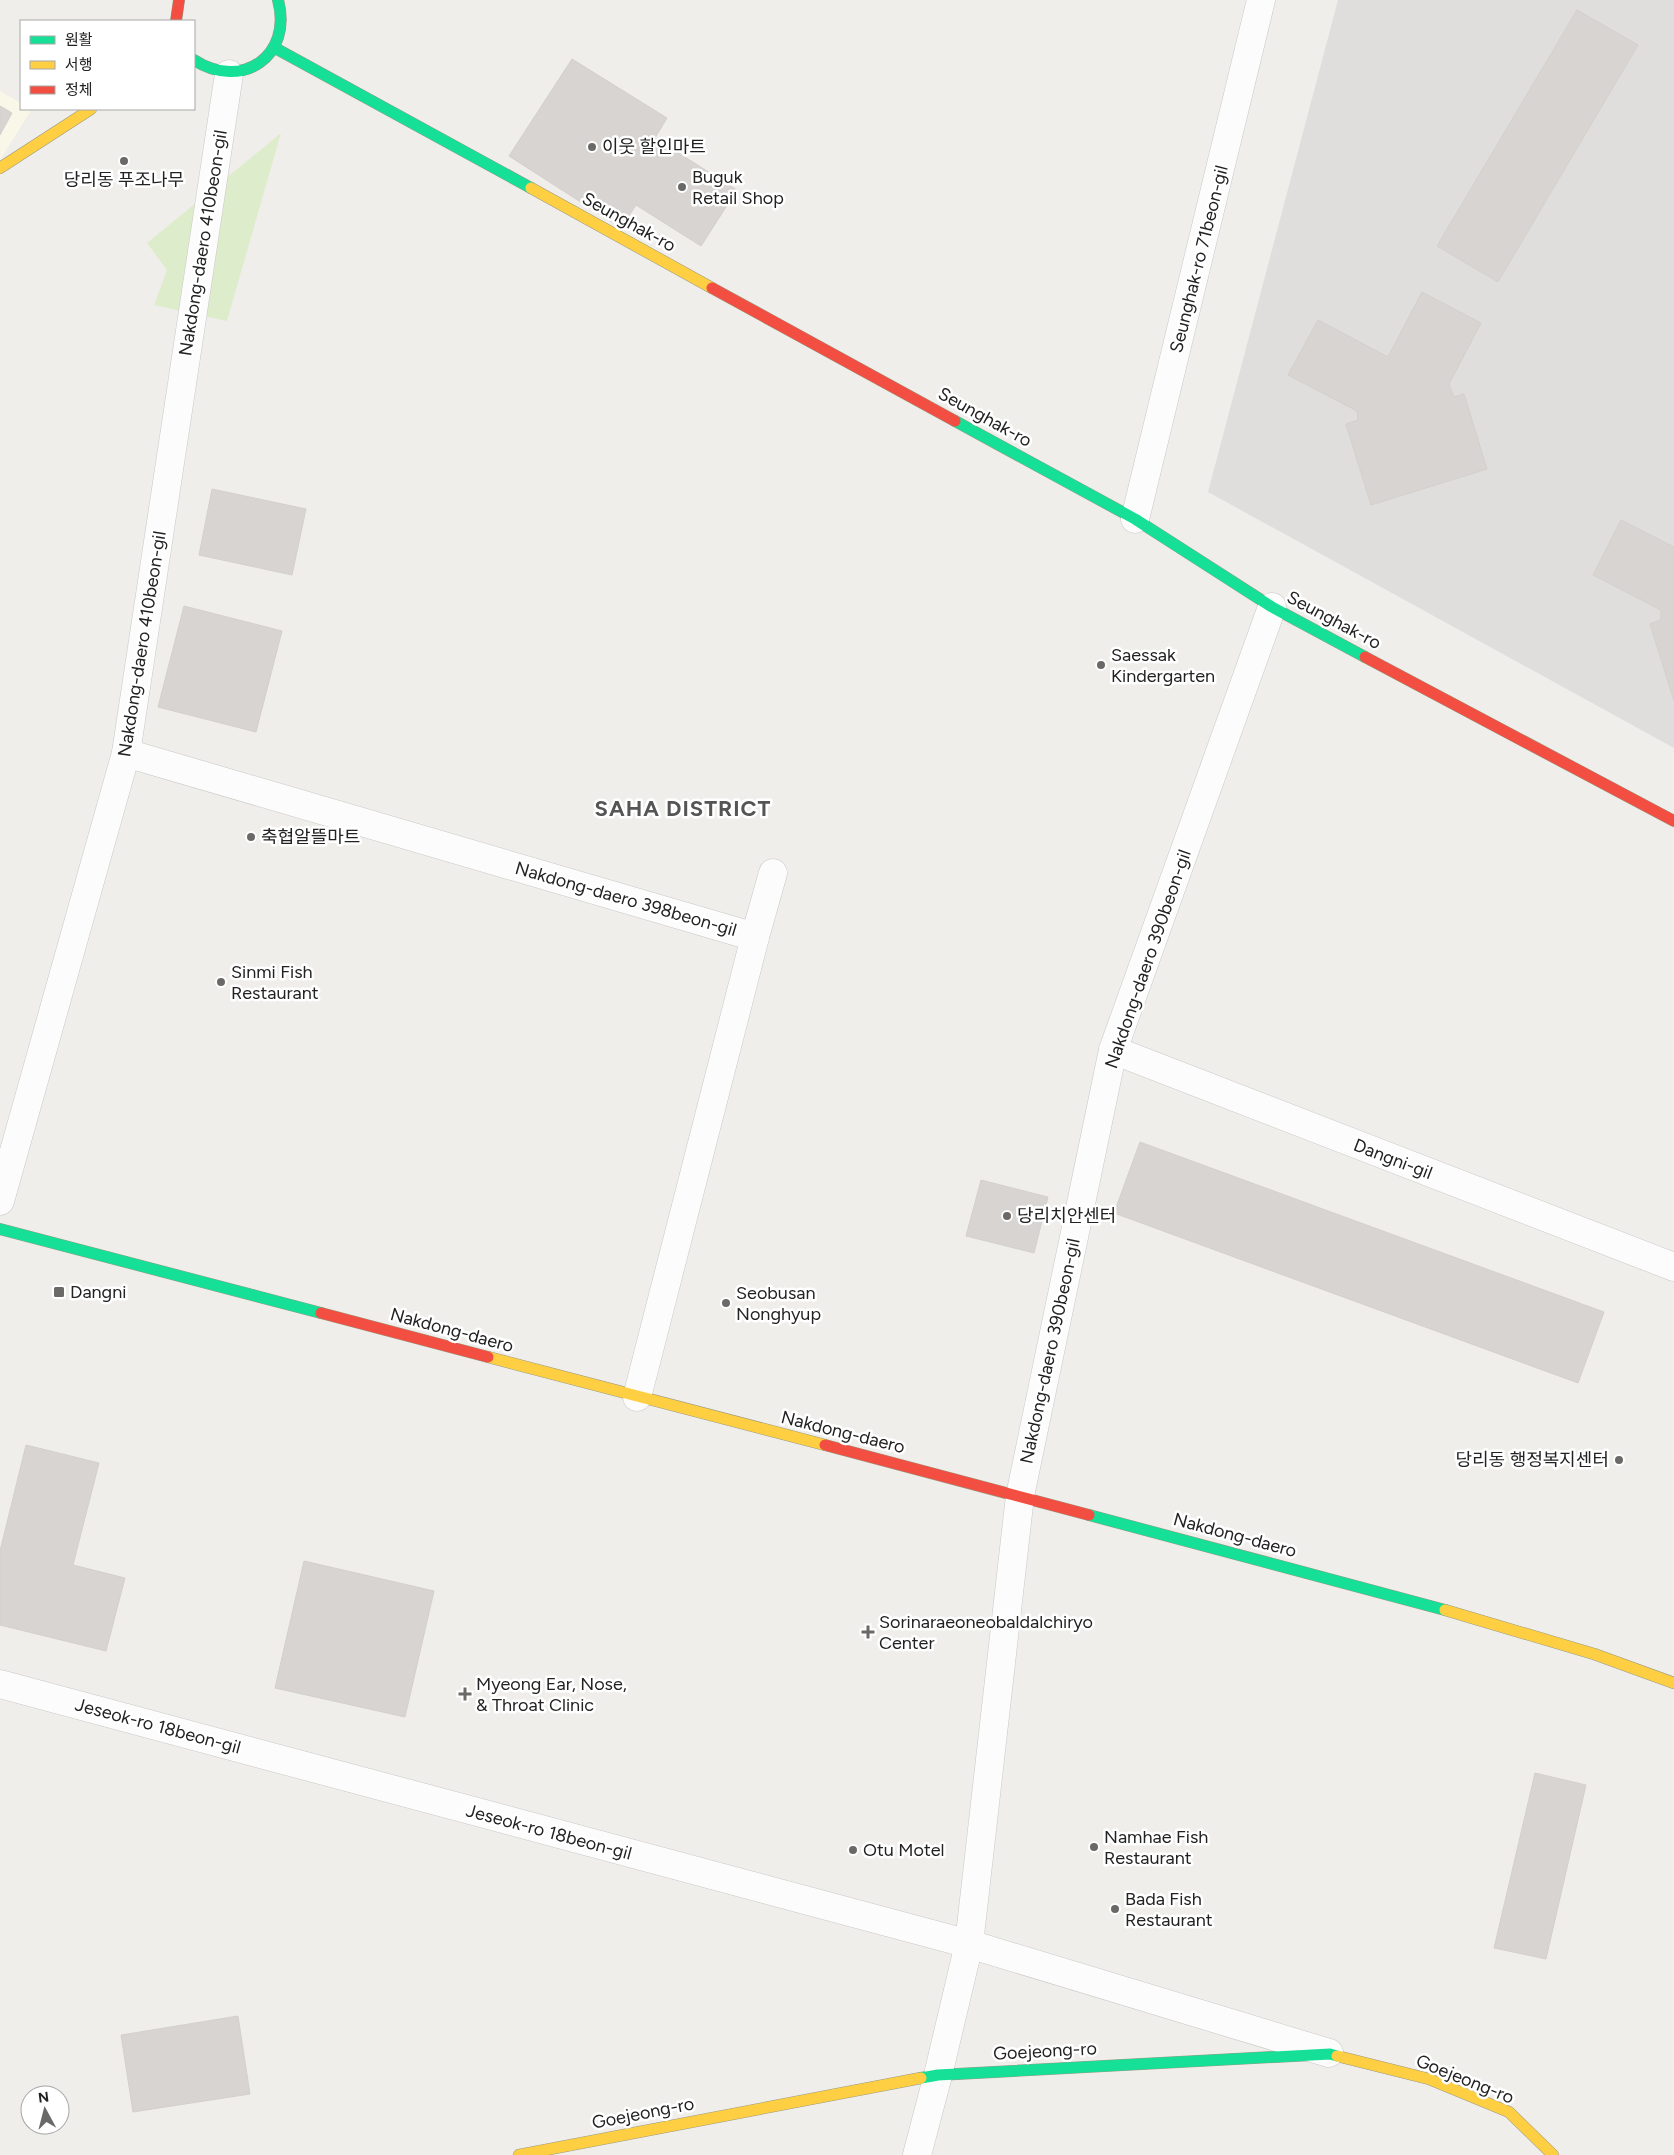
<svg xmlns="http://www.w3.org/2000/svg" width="1674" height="2155" viewBox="0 0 1674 2155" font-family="Figtree,'Noto Sans KR',sans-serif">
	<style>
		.residential { fill: #dfdedc }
		.education { fill: #f8f7e8 }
		.grass { fill: #ddeccb }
		.building { fill: #d7d4d2; stroke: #d3d0cc }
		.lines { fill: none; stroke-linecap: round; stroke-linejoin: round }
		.street-casing { stroke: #c9c8c7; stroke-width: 29 }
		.fast-casing { stroke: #999a82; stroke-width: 12 }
		.slow-casing { stroke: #999a82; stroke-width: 12 }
		.jam-casing { stroke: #999a82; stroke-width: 12 }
		.street { stroke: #fdfcfc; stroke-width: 28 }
		.fast { stroke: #16e098; stroke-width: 11 }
		.slow { stroke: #ffcf43; stroke-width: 11 }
		.jam { stroke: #f24e42; stroke-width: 11 }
		.poi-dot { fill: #6a6968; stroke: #fff; stroke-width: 2 }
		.labels { text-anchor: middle; stroke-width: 5; stroke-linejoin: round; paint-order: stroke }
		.poi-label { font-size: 18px; fill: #222; stroke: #fff; text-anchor: start }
		.street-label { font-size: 18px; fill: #222; stroke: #fff }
		.district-label { font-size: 22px; font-weight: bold; letter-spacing: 1px; fill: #555; stroke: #fff }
	</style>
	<rect width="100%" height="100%" fill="#f0eeeb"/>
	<path class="residential" d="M1338,0H1674V748L1208,492Z"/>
	<path class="education" d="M0,91L21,103V109H32L0,160Z"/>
	<path class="grass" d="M281,133L227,321L154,305L167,270L147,243Z"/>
	<g class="building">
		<path d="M1577,10L1638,45L1498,282L1437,246Z"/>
		<path d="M572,59L667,118L655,138L737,190L701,246L636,205L621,228L509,156Z"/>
		<path d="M0,106L12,113L0,135Z"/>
		<path d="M1422,292L1481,323L1449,384L1454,397L1464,394L1487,469L1371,505L1346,424L1358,420L1357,411L1288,375L1318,320L1388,357Z"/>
		<path d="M212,489L306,509L292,575L199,555Z"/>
		<path d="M1621,520L1674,547V701L1650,624L1661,620V610L1593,575Z"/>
		<path d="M184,606L282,631L256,732L158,707Z"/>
		<path d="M1140,1142L1604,1312L1578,1383L1114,1213Z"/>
		<path d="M981,1180L1048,1197L1034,1253L966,1236Z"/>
		<path d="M26,1445L99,1463L73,1565L125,1578L106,1651L0,1625V1551Z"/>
		<path d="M304,1561L434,1591L405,1717L275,1688Z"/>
		<path d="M1535,1773L1586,1785L1546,1959L1494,1948Z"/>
		<path d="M238,2016L250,2094L133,2112L121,2035Z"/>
	</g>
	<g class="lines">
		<g class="street-casing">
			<g id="street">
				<path d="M1135,519L1261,0"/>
				<path d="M1272,607L1113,1050L1020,1496L969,1944L1329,2053"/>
				<path d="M126,753L755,937"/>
				<path d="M1113,1050L1674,1267"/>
				<path d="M0,1201L126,753L229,74"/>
				<path d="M637,1397L755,937L773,873"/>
				<path d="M0,1684L969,1944L938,2075L917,2155"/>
			</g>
		</g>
		<g class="fast-casing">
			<g id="fast">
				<path d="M275,48L531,188"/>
				<path d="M194,60C242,91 293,56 278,0"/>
				<path d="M955,421L1135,519L1272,607L1365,657"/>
				<path d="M0,1229L321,1313"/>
				<path d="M1089,1515L1445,1610"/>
				<path d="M921,2078L938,2075L1330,2054L1337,2056"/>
			</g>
		</g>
		<g class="slow-casing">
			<g id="slow">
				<path d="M0,168L91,109"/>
				<path d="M531,188L712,288"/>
				<path d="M488,1357L825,1445"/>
				<path d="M1445,1610L1594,1654L1674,1683"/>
				<path d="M1337,2056L1429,2079L1509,2112L1553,2155"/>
				<path d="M519,2155L921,2078"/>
			</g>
		</g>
		<g class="jam-casing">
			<g id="jam">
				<path d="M176,21L179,0"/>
				<path d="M712,288L955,421"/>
				<path d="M1365,657L1674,821"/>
				<path d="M321,1313L488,1357"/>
				<path d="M825,1445L1089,1515"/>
			</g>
		</g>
		<use href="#street" class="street"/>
		<use href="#fast" class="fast"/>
		<use href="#slow" class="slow"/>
		<use href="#jam" class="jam"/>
	</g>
	<g class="poi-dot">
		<circle cx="592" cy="147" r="5"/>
		<circle cx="124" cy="161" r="5"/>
		<circle cx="682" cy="187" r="5"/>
		<circle cx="1101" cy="665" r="5"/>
		<circle cx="251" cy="837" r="5"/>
		<circle cx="221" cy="982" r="5"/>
		<circle cx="1007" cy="1216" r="5"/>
		<rect x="53" y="1286" width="12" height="12" rx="2.5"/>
		<circle cx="726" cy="1303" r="5"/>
		<circle cx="1619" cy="1460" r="5"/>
		<path d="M865.5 1624.5h5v5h5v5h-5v5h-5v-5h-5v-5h5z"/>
		<path d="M462.5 1686.5h5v5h5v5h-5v5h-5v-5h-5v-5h5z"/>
		<circle cx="1094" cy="1847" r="5"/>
		<circle cx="853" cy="1850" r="5"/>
		<circle cx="1115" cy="1909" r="5"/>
	</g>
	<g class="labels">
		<g class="poi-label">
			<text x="602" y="153">이웃 할인마트</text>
			<text x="692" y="183">Buguk<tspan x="692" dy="21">Retail Shop</tspan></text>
			<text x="124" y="186" text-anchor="middle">당리동 푸조나무</text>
			<text x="1111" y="661">Saessak<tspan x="1111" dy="21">Kindergarten</tspan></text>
			<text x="261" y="843">축협알뜰마트</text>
			<text x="231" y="978">Sinmi Fish<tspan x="231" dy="21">Restaurant</tspan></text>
			<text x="1017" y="1222">당리치안센터</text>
			<text x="70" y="1298">Dangni</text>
			<text x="736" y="1299">Seobusan<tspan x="736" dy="21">Nonghyup</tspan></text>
			<text x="1609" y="1466" text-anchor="end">당리동 행정복지센터</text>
			<text x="879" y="1628">Sorinaraeoneobaldalchiryo<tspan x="879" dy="21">Center</tspan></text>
			<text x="476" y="1690">Myeong Ear, Nose,<tspan x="476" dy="21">&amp; Throat Clinic</tspan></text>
			<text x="1104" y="1843">Namhae Fish<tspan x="1104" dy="21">Restaurant</tspan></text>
			<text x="863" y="1856">Otu Motel</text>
			<text x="1125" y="1905">Bada Fish<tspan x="1125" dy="21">Restaurant</tspan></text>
		</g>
		<g class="street-label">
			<text transform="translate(629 222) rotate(29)" y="6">Seunghak-ro</text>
			<text transform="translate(203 243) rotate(-81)" y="6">Nakdong-daero 410beon-gil</text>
			<text transform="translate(1199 259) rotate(-76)" y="6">Seunghak-ro 71beon-gil</text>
			<text transform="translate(985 417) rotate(29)" y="6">Seunghak-ro</text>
			<text transform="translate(1334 620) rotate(28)" y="6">Seunghak-ro</text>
			<text transform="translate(142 644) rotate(-81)" y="6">Nakdong-daero 410beon-gil</text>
			<text transform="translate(626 899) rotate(16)" y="6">Nakdong-daero 398beon-gil</text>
			<text transform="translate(1148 959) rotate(-71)" y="6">Nakdong-daero 390beon-gil</text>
			<text transform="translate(1393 1159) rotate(21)" y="6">Dangni-gil</text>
			<text transform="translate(452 1330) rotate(15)" y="6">Nakdong-daero</text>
			<text transform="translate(1050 1351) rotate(-78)" y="6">Nakdong-daero 390beon-gil</text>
			<text transform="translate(843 1432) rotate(14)" y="6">Nakdong-daero</text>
			<text transform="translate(1235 1535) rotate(15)" y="6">Nakdong-daero</text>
			<text transform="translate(158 1726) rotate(15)" y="6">Jeseok-ro 18beon-gil</text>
			<text transform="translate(549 1832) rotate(15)" y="6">Jeseok-ro 18beon-gil</text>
			<text transform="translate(1045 2051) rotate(-3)" y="6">Goejeong-ro</text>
			<text transform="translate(1465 2079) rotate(22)" y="6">Goejeong-ro</text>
			<text transform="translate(643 2113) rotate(-11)" y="6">Goejeong-ro</text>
		</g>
		<g class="district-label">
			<text x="683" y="816">SAHA DISTRICT</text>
		</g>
	</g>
	<rect x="20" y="20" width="175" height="90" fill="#ffffff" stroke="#a7a7a7"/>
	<rect x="30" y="36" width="25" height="8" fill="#16e098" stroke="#a7a7a7"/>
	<text x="65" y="45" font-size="15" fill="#222222">원활</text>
	<rect x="30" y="61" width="25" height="8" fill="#ffcf43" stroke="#a7a7a7"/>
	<text x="65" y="70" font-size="15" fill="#222222">서행</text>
	<rect x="30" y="86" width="25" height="8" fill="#f24e42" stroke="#a7a7a7"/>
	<text x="65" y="95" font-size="15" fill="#222222">정체</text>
	<g transform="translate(45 2110) rotate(353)"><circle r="24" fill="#ffffff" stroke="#a7a7a7"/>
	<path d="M0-4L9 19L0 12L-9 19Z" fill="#6a6968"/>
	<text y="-8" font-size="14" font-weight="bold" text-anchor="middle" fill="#222222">N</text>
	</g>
</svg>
